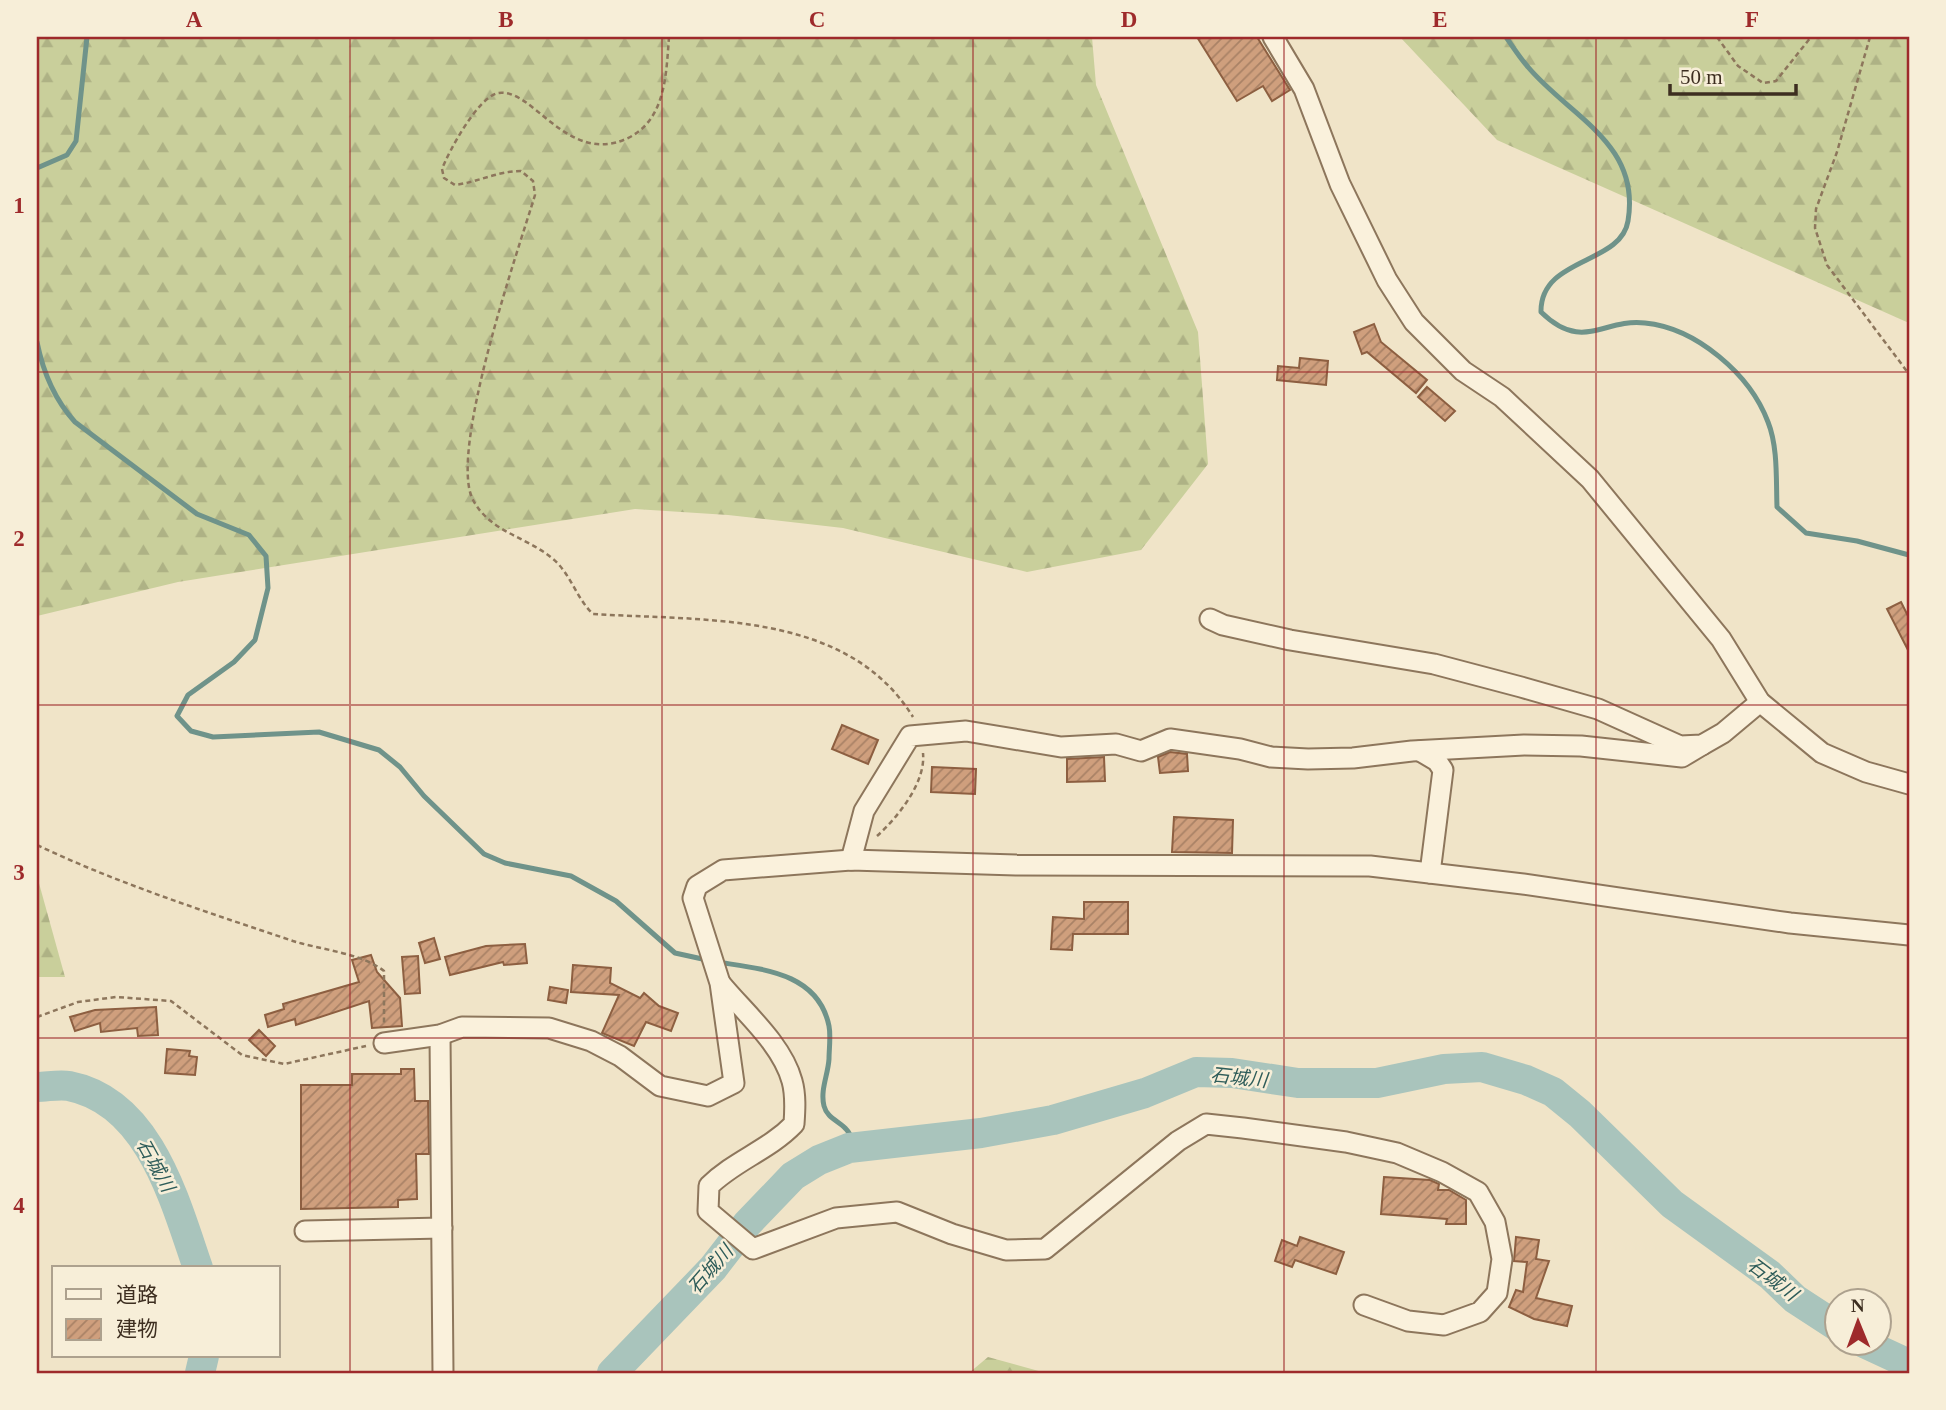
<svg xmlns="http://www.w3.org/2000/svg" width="1946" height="1410" viewBox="0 0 1946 1410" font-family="'Times New Roman','Noto Sans JP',serif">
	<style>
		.forest { fill: url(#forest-firs) }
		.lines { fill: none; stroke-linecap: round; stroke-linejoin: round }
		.stream { stroke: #6f938a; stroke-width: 5 }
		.river { stroke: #a9c4bc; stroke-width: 30 }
		.building { fill: url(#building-hatch); stroke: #8d5f41; stroke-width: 2 }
		.minor-casing { stroke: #8d765c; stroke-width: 23 }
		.path { stroke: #8d765c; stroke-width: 2.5; stroke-dasharray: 5 3.5; stroke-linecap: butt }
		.minor { stroke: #faf1dc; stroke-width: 19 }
		.grid { fill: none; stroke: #9e2a2b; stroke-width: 2; stroke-opacity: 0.55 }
		.labels { text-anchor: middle; stroke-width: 5; stroke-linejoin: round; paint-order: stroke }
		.water-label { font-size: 19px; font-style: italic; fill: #2f5d5a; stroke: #f7eed8 }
		.neatline { fill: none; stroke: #9e2a2b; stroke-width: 2.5 }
		.grid-label { font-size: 23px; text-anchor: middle; font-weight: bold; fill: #9e2a2b }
	</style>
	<defs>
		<pattern id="forest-firs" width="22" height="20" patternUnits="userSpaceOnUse" patternTransform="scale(1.75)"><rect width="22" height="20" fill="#c9cf9b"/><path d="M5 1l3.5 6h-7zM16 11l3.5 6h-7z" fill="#aeb285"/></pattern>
		<pattern id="building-hatch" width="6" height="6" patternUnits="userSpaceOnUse" patternTransform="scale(1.75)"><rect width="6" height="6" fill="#cf9f7d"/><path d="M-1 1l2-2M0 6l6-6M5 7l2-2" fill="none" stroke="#a98266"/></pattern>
	</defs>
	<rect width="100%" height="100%" fill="#f0e4c8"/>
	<g class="forest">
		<path d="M37,37H1092L1096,85L1198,332L1208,464L1141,550L1027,572L843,528L728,515L635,509L178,582L37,616Z"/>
		<path d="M1400,37H1909V323L1497,140Z"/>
		<path d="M37,876L65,977H37Z"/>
		<path d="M988,1357L1046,1373H969Z"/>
	</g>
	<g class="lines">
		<g class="stream">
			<path d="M1506,37C1513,47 1520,58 1528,67C1570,117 1641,143 1628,221C1621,265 1540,257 1541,312C1583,353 1603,318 1645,323C1696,328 1750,374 1768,422C1778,447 1776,480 1777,507L1806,533L1857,541L1909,555"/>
			<path d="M37,168L67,155L76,141L87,37"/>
			<path d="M37,342C43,372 54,399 75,422L197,514L249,535L266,556L268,588L255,640L234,662L188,695L177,716L191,731L213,737L319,732L379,750L400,767L424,796L484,854L505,863L571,876L616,901L675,953L707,960"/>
			<path d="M717,962C761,969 818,972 829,1026C831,1036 829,1049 829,1059C828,1075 820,1090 824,1106C827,1118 839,1121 846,1129C851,1134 853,1142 856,1148"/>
		</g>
		<g class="river">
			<path d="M37,1087C47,1087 59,1084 69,1086C150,1102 175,1202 198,1268"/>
			<path d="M1866,1344L1909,1364"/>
			<path d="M200,1373L204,1356"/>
			<path d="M612,1373L713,1268L747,1224L793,1176L819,1160L849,1148L981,1133L1053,1120L1145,1093L1196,1072L1232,1073L1298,1083H1377L1444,1069L1482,1067L1526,1080L1553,1092L1580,1114L1672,1204L1770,1275L1795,1299L1838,1327"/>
		</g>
	</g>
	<g class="building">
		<path d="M1197,37H1257L1290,90L1272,101L1263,86L1237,101Z"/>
		<path d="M1374,324L1381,342L1427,380L1416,393L1367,352L1362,354L1354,332Z"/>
		<path d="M1300,358L1328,361L1326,385L1277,380L1278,366L1299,368Z"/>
		<path d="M1427,387L1455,411L1445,421L1418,397Z"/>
		<path d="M1901,602L1909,618V652L1887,609Z"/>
		<path d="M842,725L878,740L868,764L832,749Z"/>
		<path d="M1170,752L1187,754L1188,771L1160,773L1158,757Z"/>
		<path d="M1104,757L1105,781L1067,782V759Z"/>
		<path d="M932,767L976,769L975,794L931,792Z"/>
		<path d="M1174,817L1233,820L1232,853L1172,852Z"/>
		<path d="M1084,902H1128V934H1073L1072,950L1051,949L1053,917L1084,919Z"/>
		<path d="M434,938L440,959L425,963L419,943Z"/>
		<path d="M525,944L527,963L504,965L503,962L450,975L445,957L486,946Z"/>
		<path d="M371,955L377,972L400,998L402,1026L372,1028L369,1001L296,1025L295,1019L268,1027L265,1015L284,1009L283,1004L359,982L352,960Z"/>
		<path d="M418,956L420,993L405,994L402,957Z"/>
		<path d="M573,965L611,968L610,983L640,998L644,993L659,1006L678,1013L671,1031L646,1022L634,1046L602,1033L619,995L571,992Z"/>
		<path d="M550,987L568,990L566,1003L548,1000Z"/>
		<path d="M156,1007L158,1035L138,1036L137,1028L101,1032L100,1023L75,1031L70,1017L95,1010Z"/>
		<path d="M259,1030L275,1046L266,1056L249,1040Z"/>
		<path d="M167,1049L190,1051L189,1056L197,1057L195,1075L165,1073Z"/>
		<path d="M401,1069H414L415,1101H428L429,1154H416L417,1199L398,1200V1207L301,1209V1085H352V1074H401Z"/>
		<path d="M1384,1177L1430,1180L1439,1184L1438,1190H1449L1466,1200V1224H1446L1447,1219L1381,1214Z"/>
		<path d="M1300,1237L1344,1252L1336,1274L1295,1260L1292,1267L1275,1261L1282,1240L1297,1246Z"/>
		<path d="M1516,1237L1539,1240L1536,1259L1549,1261L1536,1298L1572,1306L1567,1326L1534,1319L1509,1307L1516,1290L1523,1292L1527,1262L1514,1261Z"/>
	</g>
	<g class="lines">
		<g class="minor-casing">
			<g id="minor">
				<path d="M1273,37L1304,89L1340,184L1387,280L1414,322L1463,371L1502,397L1590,479L1721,639L1760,702L1822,753L1866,772L1909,784"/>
				<path d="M1210,619L1223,625L1290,640L1434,664L1521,687L1598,709L1680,746L1702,745L1723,733L1760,702"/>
				<path d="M1420,751L1437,761L1443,770L1430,873"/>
				<path d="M851,860L864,811L910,736L966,731L1061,747L1116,744L1141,751L1170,739L1240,749L1271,757L1308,759L1353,758L1412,751L1524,745L1581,746L1682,757L1702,745"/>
				<path d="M721,984C744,1012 782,1044 792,1081C796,1095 795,1110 794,1124C769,1150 734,1161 709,1186L708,1211L753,1249L836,1218L897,1212L952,1234L1006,1250L1045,1249L1178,1141L1206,1124L1243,1128L1346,1142L1397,1153L1442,1172L1478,1192L1495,1222L1502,1259L1497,1293L1480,1312L1444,1325L1408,1321L1364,1305"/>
				<path d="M440,1035L443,1373"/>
				<path d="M384,1043L440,1035L462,1027L549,1028L591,1041L620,1056L660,1086L708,1096L734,1083L720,983L693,898L697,886L723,870L851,860L1016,865L1370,866L1523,884L1790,923L1909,935"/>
				<path d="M305,1231L442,1228"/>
			</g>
		</g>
		<g class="path">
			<path d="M669,37C666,75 666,121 626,139C566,165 533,87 498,93C478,97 449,151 442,169L444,178L455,185C478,182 498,171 521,171L533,181L535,195C518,251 448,452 473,500C491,533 526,536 553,559C571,574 576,598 593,614C703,621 847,610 913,717"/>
			<path d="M1717,37L1738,66L1763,83L1776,81L1811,37"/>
			<path d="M1870,37L1837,152L1816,209L1815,228L1827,265L1909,374"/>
			<path d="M877,836C897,818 926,783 923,753"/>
			<path d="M37,845C119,884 207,912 293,941C322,950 361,953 384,971V1026"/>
			<path d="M37,1017L78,1002L116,997L171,1001L242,1055L284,1064L366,1046"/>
		</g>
		<use href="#minor" class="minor"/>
	</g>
	<path class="grid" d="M350,37V1373M662,37V1373M973,37V1373M1284,37V1373M1596,37V1373M37,372H1909M37,705H1909M37,1038H1909"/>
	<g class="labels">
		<g class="water-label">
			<text transform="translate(1239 1077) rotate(6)" y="7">石城川</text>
			<text transform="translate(156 1165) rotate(61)" y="7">石城川</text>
			<text transform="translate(710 1269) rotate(-49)" y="7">石城川</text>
			<text transform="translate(1773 1279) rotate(37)" y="7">石城川</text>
		</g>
	</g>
	<rect width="1946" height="1410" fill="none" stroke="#f7eed8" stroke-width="77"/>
	<rect x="52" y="1266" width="228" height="91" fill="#f7eed8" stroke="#ada18e" stroke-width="2"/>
	<rect x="66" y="1289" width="35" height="10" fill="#faf1dc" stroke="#ada18e" stroke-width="2"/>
	<text x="116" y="1302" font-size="21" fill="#3d2e20">道路</text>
	<rect x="66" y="1319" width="35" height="21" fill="url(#building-hatch)" stroke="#ada18e" stroke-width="2"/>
	<text x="116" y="1336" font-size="21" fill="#3d2e20">建物</text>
	<g transform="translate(1858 1322) rotate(359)"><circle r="33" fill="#f7eed8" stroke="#ada18e" stroke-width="2"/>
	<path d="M0-5L12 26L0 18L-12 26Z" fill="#9e2a2b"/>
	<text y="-10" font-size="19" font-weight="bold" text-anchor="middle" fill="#3d2e20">N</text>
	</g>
	<path d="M1670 84v10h126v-10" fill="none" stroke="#3d2e20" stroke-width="3.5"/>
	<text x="1680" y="84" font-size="21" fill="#3d2e20" stroke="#f7eed8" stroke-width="5" paint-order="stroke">50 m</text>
	<rect x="38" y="38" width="1870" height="1334" class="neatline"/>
	<g class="grid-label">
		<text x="194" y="27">A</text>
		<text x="506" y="27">B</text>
		<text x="817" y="27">C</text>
		<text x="1129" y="27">D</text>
		<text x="1440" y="27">E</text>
		<text x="1752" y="27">F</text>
		<text x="19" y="213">1</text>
		<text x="19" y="546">2</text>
		<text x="19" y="880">3</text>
		<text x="19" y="1213">4</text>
	</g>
</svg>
